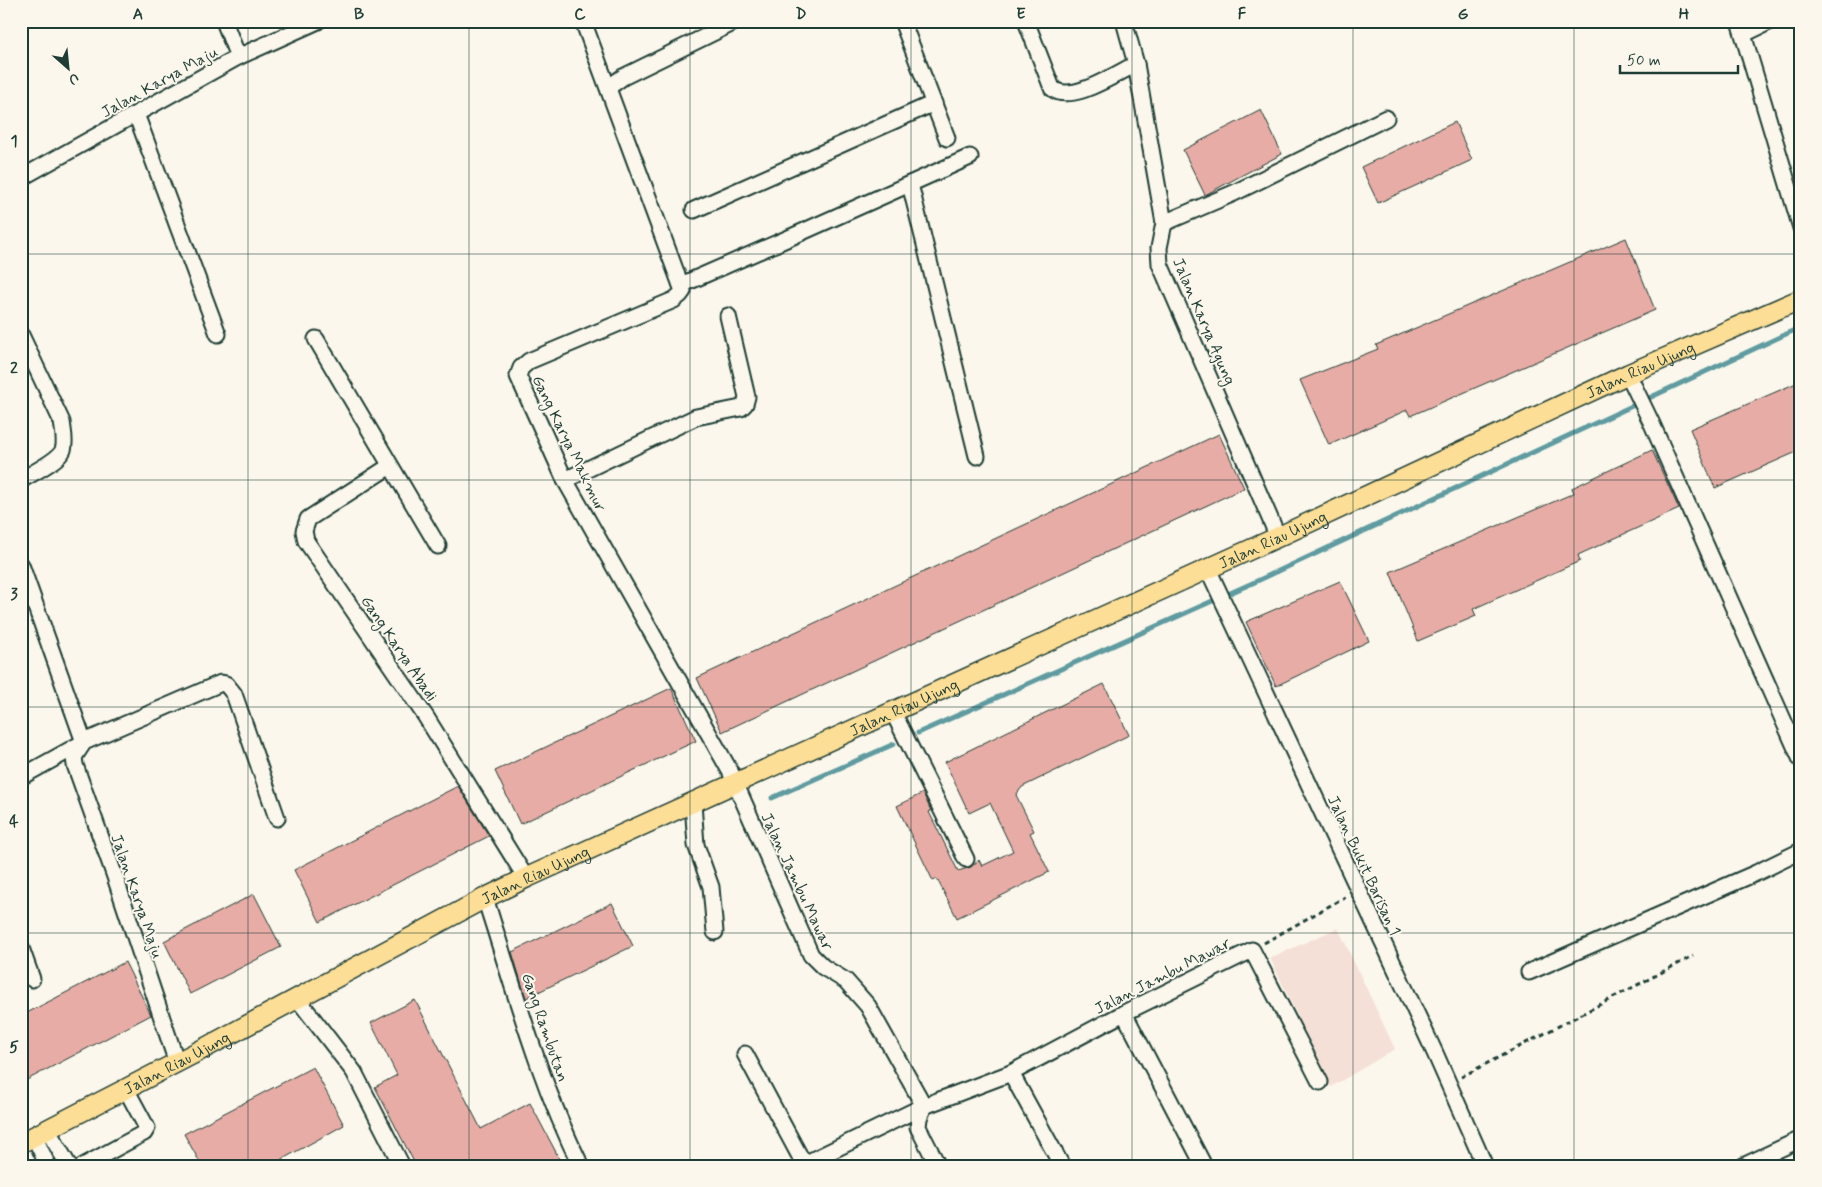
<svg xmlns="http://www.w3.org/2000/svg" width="1822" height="1187" viewBox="0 0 1822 1187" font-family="Mynerve,sans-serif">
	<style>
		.built { fill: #f5e0d7 }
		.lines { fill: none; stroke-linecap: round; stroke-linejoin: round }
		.stream { stroke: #5f9ba0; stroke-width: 5 }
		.building { fill: #e7aca5; stroke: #1f3d34 }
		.minor-casing { stroke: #1f3d34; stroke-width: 19 }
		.major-casing { stroke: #1f3d34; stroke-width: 22 }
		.path { stroke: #1f3d34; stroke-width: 3; stroke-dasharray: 5 4; stroke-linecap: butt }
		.minor { stroke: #fbf7ec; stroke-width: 15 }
		.major { stroke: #fdde96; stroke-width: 19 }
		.grid { fill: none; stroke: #1f3d34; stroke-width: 1; stroke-opacity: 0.55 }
		.labels { text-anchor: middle; stroke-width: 4; stroke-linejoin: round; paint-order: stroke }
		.street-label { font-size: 16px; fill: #1f3d34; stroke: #fbf7ec }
		.neatline { fill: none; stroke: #1f3d34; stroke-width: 2 }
		.grid-label { font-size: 16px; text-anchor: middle; font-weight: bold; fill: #1f3d34 }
	</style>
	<rect width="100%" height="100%" fill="#fbf7ec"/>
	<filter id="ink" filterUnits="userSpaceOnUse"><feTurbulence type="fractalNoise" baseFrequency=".02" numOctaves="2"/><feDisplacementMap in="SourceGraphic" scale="10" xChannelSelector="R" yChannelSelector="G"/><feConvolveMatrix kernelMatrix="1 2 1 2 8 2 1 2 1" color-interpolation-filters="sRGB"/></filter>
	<g filter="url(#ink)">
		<path class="built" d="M1338,928L1395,1049L1331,1087L1270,958Z"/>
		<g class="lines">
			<g class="stream">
				<path d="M918,733L1257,581L1801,327"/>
				<path d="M772,798L894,744"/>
			</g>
		</g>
		<g class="building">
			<path d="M1261,110L1282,154L1205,195L1183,150Z"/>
			<path d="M1455,122L1472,160L1378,203L1361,167Z"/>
			<path d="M1626,238L1655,310L1410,416L1407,410L1329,445L1300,380L1378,349L1376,345Z"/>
			<path d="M1801,381V450L1715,488L1690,429Z"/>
			<path d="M1219,434L1244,488L722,732L697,678Z"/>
			<path d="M1652,450L1679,509L1578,555L1580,561L1473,609L1476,616L1418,641L1390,572L1574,493L1572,488Z"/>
			<path d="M1340,581L1369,641L1276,686L1246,622Z"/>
			<path d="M1104,684L1129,735L1022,787L1016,795L1034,831L1030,833L1049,872L957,918L937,879L933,881L897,806L923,793L931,811L929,812L958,871L971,867L979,860L982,866L1013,851L990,803L969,813L945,762Z"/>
			<path d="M671,688L696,741L520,824L495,771Z"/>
			<path d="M458,786L489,836L320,922L294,870Z"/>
			<path d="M254,894L281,947L190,994L164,941Z"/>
			<path d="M612,903L633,946L526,998L512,952Z"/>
			<path d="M125,962L151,1015L21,1083V1016Z"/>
			<path d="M415,1000L481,1129L530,1103L559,1158L552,1162L555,1166H416L375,1087L397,1075L371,1023Z"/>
			<path d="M313,1067L344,1125L270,1166H202L184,1134Z"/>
		</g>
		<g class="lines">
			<g class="minor-casing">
				<g id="minor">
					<path d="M224,21L238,57"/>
					<path d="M583,21L683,291L680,295L674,300L529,361L521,368L518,376L565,480L730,771L811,955L823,967L846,981L868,1006L924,1106L919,1118L918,1127L938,1166"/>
					<path d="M902,21L947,138"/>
					<path d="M1026,21L1052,88C1070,105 1117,73 1136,64"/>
					<path d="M1124,21L1136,64L1164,223L1159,248L1160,264L1278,537"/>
					<path d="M1739,21L1801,228"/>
					<path d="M1744,34L1771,21"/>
					<path d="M609,87L623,77L737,21"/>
					<path d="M136,114L218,334"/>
					<path d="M21,178L238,57L318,21"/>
					<path d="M910,184L977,456"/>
					<path d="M694,210L934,103"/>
					<path d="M1164,223L1234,193L1386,118"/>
					<path d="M681,285L791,237L970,157"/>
					<path d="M21,335L62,422C63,430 66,442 63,450C59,460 31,474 21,480"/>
					<path d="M316,339L438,546"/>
					<path d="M1628,374L1652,424L1801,760"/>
					<path d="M390,466L308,519L304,531L306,541L426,717L526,878"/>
					<path d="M565,480L696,417L741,408L745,404L747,397L728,316"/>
					<path d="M21,565L84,742L21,777"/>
					<path d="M1208,569L1435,1053L1485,1166"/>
					<path d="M893,712L966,859"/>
					<path d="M693,803L696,845L711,887L715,932"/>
					<path d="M485,898C514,988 539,1081 581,1166"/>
					<path d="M21,948L32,979"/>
					<path d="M1529,972L1756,873L1801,851"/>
					<path d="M297,998L354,1072L402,1166"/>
					<path d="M1124,1013L1204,1166"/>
					<path d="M745,1054L804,1164"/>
					<path d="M177,1063L114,874L75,765L74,757L84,742L221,683L226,684L234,694L277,818"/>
					<path d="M1011,1073L1062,1166"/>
					<path d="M47,1129L69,1166"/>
					<path d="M34,1136L48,1166"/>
					<path d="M83,1166L144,1133L147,1128L126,1089"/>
					<path d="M800,1166L924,1106L1011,1073L1124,1013L1252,950L1320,1082"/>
					<path d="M1743,1166L1801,1139"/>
				</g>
			</g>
			<g class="major-casing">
				<g id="major">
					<path id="s1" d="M21,1143L199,1051L485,898L526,878L1278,537L1628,374L1801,299"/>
				</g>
			</g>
			<g class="path">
				<path d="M1264,943L1345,897"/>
				<path d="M1461,1077L1693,956"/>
			</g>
			<use href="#minor" class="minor"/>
			<use href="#major" class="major"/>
		</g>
	</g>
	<path class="grid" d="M248,21V1166M469,21V1166M690,21V1166M911,21V1166M1132,21V1166M1353,21V1166M1574,21V1166M21,254H1801M21,480H1801M21,707H1801M21,933H1801"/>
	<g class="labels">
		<g class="street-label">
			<text transform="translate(159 81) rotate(-29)" y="6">Jalan Karya Maju</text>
			<text transform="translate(1205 321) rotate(67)" y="6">Jalan Karya Agung</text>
			<text dy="6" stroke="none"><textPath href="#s1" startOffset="1795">Jalan Riau Ujung</textPath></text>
			<text transform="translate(570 443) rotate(64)" y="6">Gang Karya Makmur</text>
			<text dy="6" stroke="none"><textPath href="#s1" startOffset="1390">Jalan Riau Ujung</textPath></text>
			<text transform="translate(400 648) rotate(56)" y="6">Gang Karya Abadi</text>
			<text dy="6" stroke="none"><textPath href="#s1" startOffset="985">Jalan Riau Ujung</textPath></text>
			<text transform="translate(1365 865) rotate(65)" y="6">Jalan Bukit Barisan 1</text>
			<text dy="6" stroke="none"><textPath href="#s1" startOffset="580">Jalan Riau Ujung</textPath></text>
			<text transform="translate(798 881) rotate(65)" y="6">Jalan Jambu Mawar</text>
			<text transform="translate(138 896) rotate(71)" y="6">Jalan Karya Maju</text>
			<text transform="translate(1162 975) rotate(-27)" y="6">Jalan Jambu Mawar</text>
			<text transform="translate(546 1027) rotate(71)" y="6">Gang Rambutan</text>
			<text dy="6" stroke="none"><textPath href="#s1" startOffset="175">Jalan Riau Ujung</textPath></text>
		</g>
	</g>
	<rect width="1822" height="1187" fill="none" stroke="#fbf7ec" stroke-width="55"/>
	<g transform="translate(68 68) rotate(153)" stroke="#fbf7ec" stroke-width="4" paint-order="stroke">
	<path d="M0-4L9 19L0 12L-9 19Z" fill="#1f3d34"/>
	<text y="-8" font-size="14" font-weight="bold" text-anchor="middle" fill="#1f3d34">U</text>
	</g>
	<path d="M1620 65v8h118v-8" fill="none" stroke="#1f3d34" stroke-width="2.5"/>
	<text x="1627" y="65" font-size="15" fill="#1f3d34" stroke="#fbf7ec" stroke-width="4" paint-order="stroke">50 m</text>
	<rect x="28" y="28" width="1766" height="1132" class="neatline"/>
	<g class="grid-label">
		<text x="138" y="19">A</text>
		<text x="359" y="19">B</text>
		<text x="580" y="19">C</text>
		<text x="801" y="19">D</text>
		<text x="1021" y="19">E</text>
		<text x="1242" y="19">F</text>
		<text x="1463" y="19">G</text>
		<text x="1684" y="19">H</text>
		<text x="14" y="146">1</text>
		<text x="14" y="373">2</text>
		<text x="14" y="599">3</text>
		<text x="14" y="826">4</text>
		<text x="14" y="1052">5</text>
	</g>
</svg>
